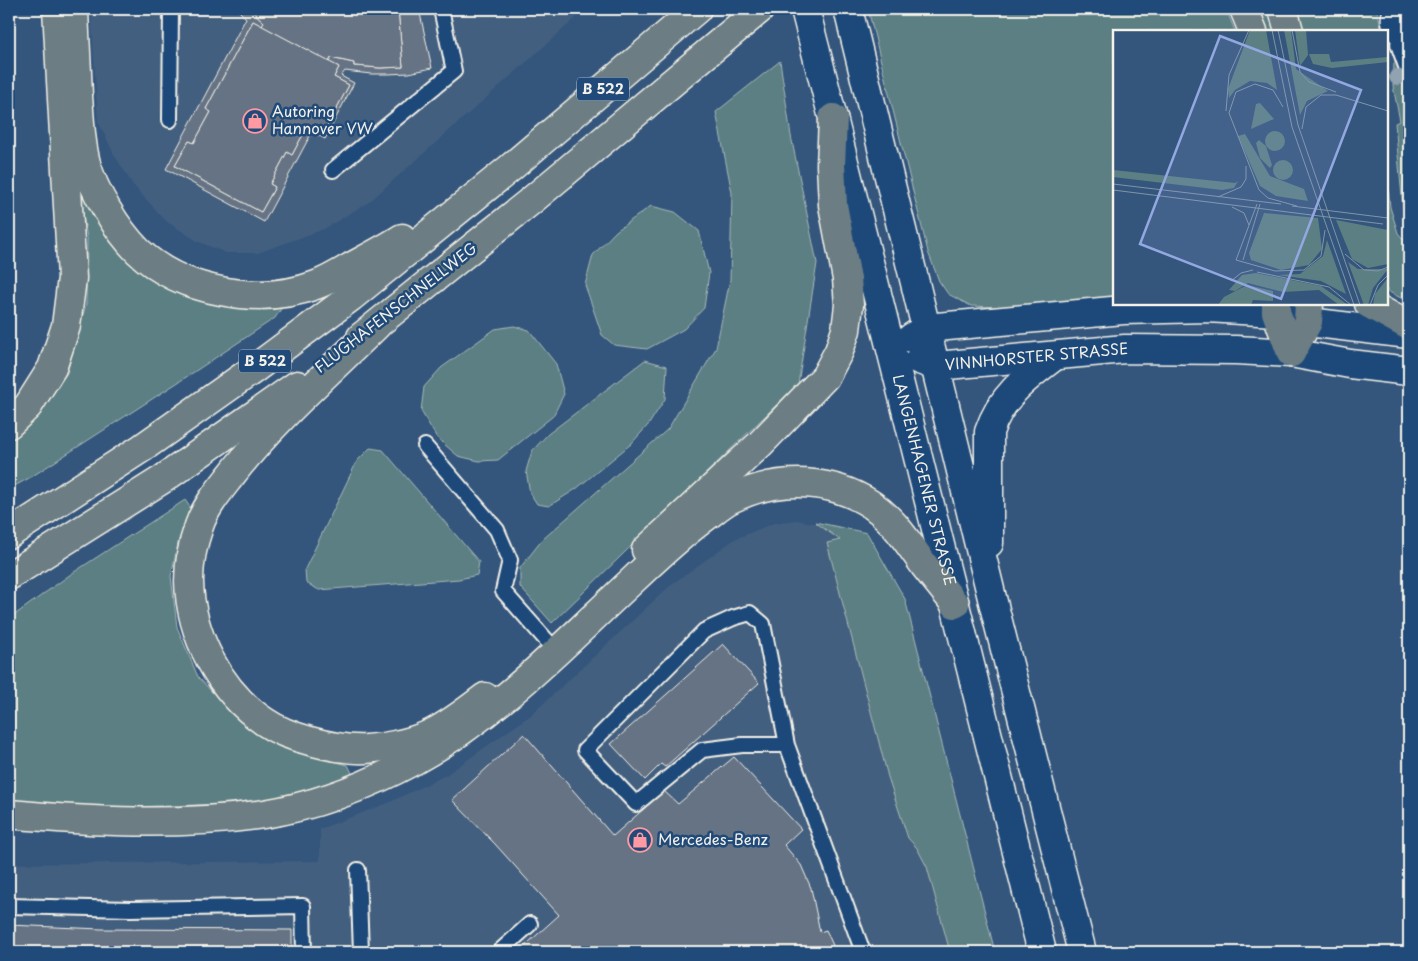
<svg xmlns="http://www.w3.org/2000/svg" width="1418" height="961" viewBox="0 0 1418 961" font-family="'Playpen Sans',sans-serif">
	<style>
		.built { fill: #435f7f }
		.green { fill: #5c7f84; stroke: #a8b8b6 }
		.building { fill: #657384; stroke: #f4f1e8 }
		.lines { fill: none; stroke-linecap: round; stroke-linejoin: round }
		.service-casing { stroke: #f4f1e8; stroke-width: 18 }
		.minor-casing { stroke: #f4f1e8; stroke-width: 31 }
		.tertiary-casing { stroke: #f4f1e8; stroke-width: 31 }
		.secondary-casing { stroke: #f4f1e8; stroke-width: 31 }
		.trunk-casing { stroke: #f4f1e8; stroke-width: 31 }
		.motorway-casing { stroke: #f4f1e8; stroke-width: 31 }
		.service { stroke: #1f4a7a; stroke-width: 14 }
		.minor { stroke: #1f4a7a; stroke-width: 28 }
		.tertiary { stroke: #1f4a7a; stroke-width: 28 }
		.secondary { stroke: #1f4a7a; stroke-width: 28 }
		.trunk { stroke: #6c7e84; stroke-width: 28 }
		.motorway { stroke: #6c7e84; stroke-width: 28 }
		.tree { fill: #91a2b0 }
		.labels { text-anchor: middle; stroke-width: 5; stroke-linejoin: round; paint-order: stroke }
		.shield { fill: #1f4a7a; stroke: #b4bfc7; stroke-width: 1 }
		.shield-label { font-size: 14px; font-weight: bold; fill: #f4f1e8 }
		.poi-label { font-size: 15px; fill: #f4f1e8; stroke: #1f4a7a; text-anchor: start }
		.street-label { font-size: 15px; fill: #f4f1e8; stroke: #1f4a7a }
		.inset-road { fill: none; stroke: #8194a8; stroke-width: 1 }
		.view { fill: #93a8e1; fill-opacity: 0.15; stroke: #93a8e1; stroke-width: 2.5 }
		.inset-edge { fill: none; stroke: #f4f1e8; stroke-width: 2.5 }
	</style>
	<rect width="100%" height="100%" fill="#34567d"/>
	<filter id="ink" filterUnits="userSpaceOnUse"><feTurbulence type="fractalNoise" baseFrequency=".02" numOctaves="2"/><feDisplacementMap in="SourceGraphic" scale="10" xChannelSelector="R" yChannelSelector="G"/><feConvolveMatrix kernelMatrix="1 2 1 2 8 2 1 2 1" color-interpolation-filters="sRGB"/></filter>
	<g filter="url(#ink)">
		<g class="built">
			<path d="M91,9H586L369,202L324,229L258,253H226L197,241L166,221L133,185L114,154L98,121Z"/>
			<path d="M796,520L867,533L905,599L995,952H9V864L320,861V829L388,803L446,775L531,715L672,584L735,539L774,523Z"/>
		</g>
		<g class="green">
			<path d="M868,9H1226L1235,31H1114V298L995,307L971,306L948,294L939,281L928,252Z"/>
			<path d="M1260,9H1270L1275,31H1268Z"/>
			<path d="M1296,9H1377L1382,31H1302Z"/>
			<path d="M1409,57V227L1403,208L1395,123L1400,121L1393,86L1394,63Z"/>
			<path d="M780,61L791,136L817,263L798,384L552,623L520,587V568L542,540L668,429L716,348L730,280L732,193L716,112Z"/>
			<path d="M1387,177L1390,207L1398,233L1409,246V302L1387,291Z"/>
			<path d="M85,192L145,272L182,296L241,308L283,306L275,318L194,372L31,477L9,489V441L20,432L67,373L86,304L87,238L79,193Z"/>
			<path d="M651,206L675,212L699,231L709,273L704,308L684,329L647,349L614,345L602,335L585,285L593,255L616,231Z"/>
			<path d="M514,326L529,330L556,364L564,394L553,416L498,460L479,461L458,456L437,438L421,411L424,387L441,368L495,329Z"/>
			<path d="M645,360L667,366L665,399L649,424L631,444L576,489L549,506L537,504L530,493L526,471L532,451L548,434Z"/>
			<path d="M370,448L383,450L479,562L477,575L459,579L319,590L306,583L305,569L357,461Z"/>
			<path d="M185,500L192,510L179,539L171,576L177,627L198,677L239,721L282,748L348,765L353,775L293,796L237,804L88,808L9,802V619L71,574Z"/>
			<path d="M815,522L867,533L905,599L995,952H950L927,867L917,848L908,838L888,777L827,543L840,540Z"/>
		</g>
		<g class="building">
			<path d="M237,9H250L264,22L262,26L253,21L206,109L211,112L194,143L189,141L175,166L261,212L275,187L270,184L287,152L292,155L308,125L323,134L349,85L334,77L339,67L329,62L331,58L354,63V66H356L380,68L403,67L398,9H419L432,68L409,73L388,74H371L345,71L341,76L354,83L325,139L312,132L264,222L166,169L246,18Z"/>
			<path d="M250,9H398L403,67L380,68L356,66H354V63L331,58L329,62L262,26L264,22Z"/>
			<path d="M253,21L339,67L334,77L349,85L323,134L308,125L292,155L287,152L270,184L275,187L261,212L175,166L189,141L194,143L211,112L206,109Z"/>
			<path d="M723,644L759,683L665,767L661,764L645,780L611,744Z"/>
			<path d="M524,734L613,836L664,791L678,804L734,757L801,829L784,845L801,865L811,888L820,932L826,930L836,952H518L559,915L495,844L452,800Z"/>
			<path d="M9,925L101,929L292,930V952H9Z"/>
		</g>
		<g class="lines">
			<g class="service-casing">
				<g id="service">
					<path d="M1404,34L1398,44L1409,75"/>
					<path d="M170,120L171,9"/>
					<path d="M333,170L454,71L441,9"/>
					<path d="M425,446L497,530L510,560L503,591L548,642"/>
					<path d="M787,745H742L702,750L636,804L585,750L704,631L733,618L750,613L763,624L787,745L863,952"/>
					<path d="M358,870L361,952"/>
					<path d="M9,906L130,909L303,906L304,952"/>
					<path d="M499,952L530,924"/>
				</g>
			</g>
			<g class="minor-casing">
				<path id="minor" d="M1399,9C1392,20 1397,31 1409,36"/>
			</g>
			<g class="tertiary-casing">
				<g id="tertiary">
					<path d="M1276,312L1308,322L1409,334"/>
					<path d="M1291,353L1350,364L1409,371"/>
				</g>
			</g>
			<g class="secondary-casing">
				<g id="secondary">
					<path id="s1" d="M805,9L833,118L1042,952"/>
					<path d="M848,9L993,602L1082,952"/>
					<path d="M911,338L926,328L1123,310L1207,308L1276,312"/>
					<path id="s2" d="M919,360L936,366L1125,349L1236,350L1291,353"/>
					<path d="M989,543V432C1001,396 1026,378 1055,356"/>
				</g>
			</g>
			<g class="trunk-casing">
				<g id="trunk">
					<path d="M74,9C75,38 77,67 78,96C80,119 80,141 86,163C94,192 117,230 138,251C181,292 260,306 316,285C327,281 339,274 349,268C367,258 385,249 402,238"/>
					<path d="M1244,9L1253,31"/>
					<path d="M1283,9L1289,31"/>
					<path d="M1276,304V312L1291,353"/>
					<path d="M1369,304L1409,326"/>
					<path d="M376,326C326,375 272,422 229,478C218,492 205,508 199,526C193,543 189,562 189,581C190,635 220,692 265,722C278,731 295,737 310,741C328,746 347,750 366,749C388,747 412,743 432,733C450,724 468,710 485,697"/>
					<path d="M361,337L532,200L760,9"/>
					<path d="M1291,353L1308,322L1309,304"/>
					<path d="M9,534L142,448L254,369L351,297L509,169L697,9"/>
					<path d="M646,550L760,444L825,377L839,351L846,330L849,305L847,279L833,205L831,165L833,118"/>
					<path d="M9,576L163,479L297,385"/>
				</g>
			</g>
			<g class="motorway-casing">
				<g id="motorway">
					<path d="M9,424L28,406L52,368L66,326L72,278L57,9"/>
					<path d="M9,814C94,822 179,826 264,814C316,806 369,785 415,760C498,714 564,644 633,580C657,557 681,535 708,515C716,509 723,503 731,499C773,478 823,477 864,500C891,515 907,541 924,565C934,578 945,591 955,604"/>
				</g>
			</g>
			<use href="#service" class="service"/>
			<use href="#minor" class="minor"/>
			<use href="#tertiary" class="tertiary"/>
			<use href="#secondary" class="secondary"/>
			<use href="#trunk" class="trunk"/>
			<use href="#motorway" class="motorway"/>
		</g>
		<circle class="tree" cx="1397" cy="77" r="8"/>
	</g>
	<defs>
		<g id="shop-ring" transform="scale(1.25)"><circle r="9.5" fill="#1f4a7a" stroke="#ff9aa2" stroke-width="1.5"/><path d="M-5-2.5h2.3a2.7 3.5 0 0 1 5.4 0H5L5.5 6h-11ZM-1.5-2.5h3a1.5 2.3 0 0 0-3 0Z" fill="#ff9aa2"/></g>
	</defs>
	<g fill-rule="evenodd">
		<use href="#shop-ring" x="255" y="121"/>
		<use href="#shop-ring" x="640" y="840"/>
	</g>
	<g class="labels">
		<g class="shield">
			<rect x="577" y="77.5" width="52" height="23" rx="4"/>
			<rect x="239" y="349.5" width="52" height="23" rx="4"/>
		</g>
		<g class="shield-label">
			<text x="603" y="94">B 522</text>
			<text x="265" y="366">B 522</text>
		</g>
		<g class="poi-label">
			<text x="272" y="117">Autoring<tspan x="272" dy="17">Hannover VW</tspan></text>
			<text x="658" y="845">Mercedes-Benz</text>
		</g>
		<g class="street-label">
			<text transform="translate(396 308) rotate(-38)" y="5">FLUGHAFENSCHNELLWEG</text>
			<text dy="5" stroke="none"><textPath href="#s2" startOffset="119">VINNHORSTER STRASSE</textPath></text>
			<text dy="5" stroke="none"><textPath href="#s1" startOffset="486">LANGENHAGENER STRASSE</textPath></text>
		</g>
	</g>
	<g transform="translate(1113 30)">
		<rect width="275" height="275" fill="#34567d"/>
		<path d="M137,0H153L164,60L154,53L137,51L122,60L116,68L115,59ZM171,0H178L183,39L215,61L194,71L187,85ZM182,0H193L195,25L187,36ZM196,24H216L218,32L275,27V32L219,38L200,34ZM147,73L161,89L138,99L143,74ZM152 111a10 10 0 1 1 20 0a10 10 0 1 1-20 0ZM132,104L157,146L191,159L195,171L163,166L147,156L125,106ZM146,110L153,116L159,135L157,138L147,128L143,113ZM160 140a10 10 0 1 1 20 0a10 10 0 1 1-20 0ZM0,140L122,153L125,151L121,158L109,160L0,147ZM151,183L205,188L209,219L196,235L168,240L138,230L136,223ZM223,190L275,200V234L255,238L239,229ZM214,210L233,264L208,251L165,245L187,244L210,226ZM235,232L245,239H275L260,258L255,275H251ZM143,243L208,256L235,275H226L206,260L170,262L135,253L122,261L116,260L129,245ZM275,248V275H260L262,264ZM134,255L160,261V271L140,270L138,275H105L111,267Z" fill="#5c7f84"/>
		<path class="inset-road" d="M159,0L179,97L241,275M165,0L185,95L247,275M179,0L187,42L196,52L223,62M170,77L160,60L142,54L123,62L116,83L146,160L155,168L184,176M113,81L116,45L136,0M189,99L193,77L208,65H223L275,81M0,154L168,174M0,160L270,194M105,167L128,157L133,149V136M179,176L275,188M119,177L131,183L136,195M232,224L251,240L265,241L275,237M123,230L144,174M123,230L162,241L191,240L208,226L212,200M130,230L147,174M144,242L216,257L238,275M118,251L128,243L140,240M257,275L265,255L275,245"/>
		<path class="view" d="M107,6L248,60L168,269L27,214Z"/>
		<rect width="275" height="275" class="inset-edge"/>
	</g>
	<rect width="1418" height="961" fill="none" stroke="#1f4a7a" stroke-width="30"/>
	<rect x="15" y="15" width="1388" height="931" fill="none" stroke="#f4f1e8" stroke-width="2" filter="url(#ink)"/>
</svg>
